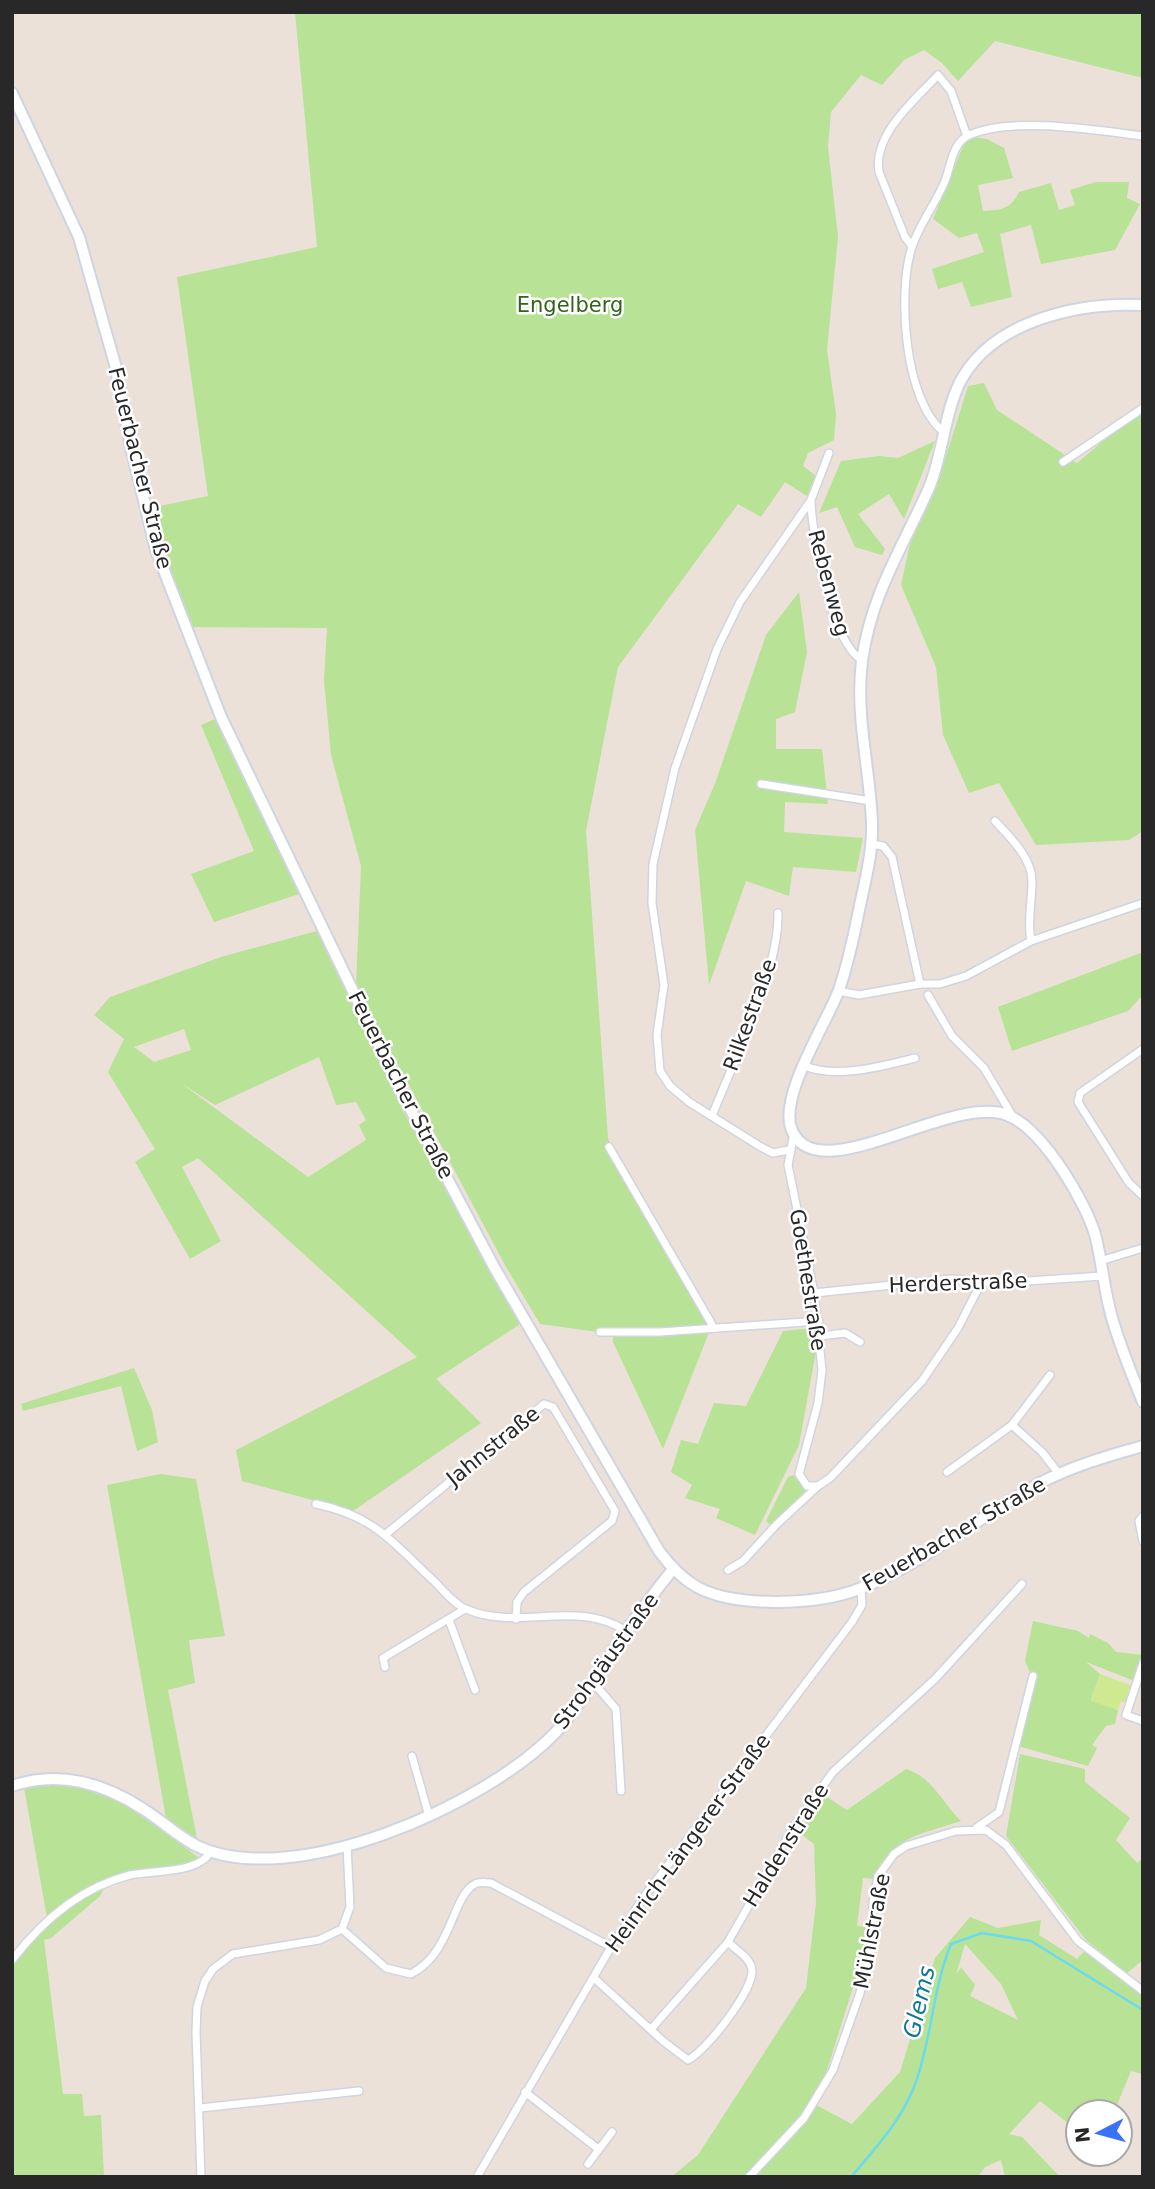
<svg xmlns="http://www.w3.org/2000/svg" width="1155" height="2189" viewBox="0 0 1155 2189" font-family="'DejaVu Sans',sans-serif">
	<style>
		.green { fill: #b8e295; fill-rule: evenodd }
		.pitch { fill: #cee990 }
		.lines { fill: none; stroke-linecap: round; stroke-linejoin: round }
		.stream { stroke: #6bdaee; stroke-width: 2.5 }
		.street-casing { stroke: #cfd4e1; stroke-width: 10 }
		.secondary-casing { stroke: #cfd4e1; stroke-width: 14 }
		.street { stroke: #fff; stroke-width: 7 }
		.secondary { stroke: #fff; stroke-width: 10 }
		.labels { text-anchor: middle; stroke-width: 5; stroke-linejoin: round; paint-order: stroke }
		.park-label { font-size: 21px; fill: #316319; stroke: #fff }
		.street-label { font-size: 21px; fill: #282828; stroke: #fff }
		.water-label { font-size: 23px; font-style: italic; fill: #0d7796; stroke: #fff }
	</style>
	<rect width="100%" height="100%" fill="#ebe1d9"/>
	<g class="green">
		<path d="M295,12H1143V78L995,41L958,81L942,63L924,50L904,60L882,85L861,75L831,112L828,147L838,237L827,350L836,414L834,440L808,453L803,466L816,476L807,496L785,482L761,517L738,504L618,667L586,831L608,1138L612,1151L710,1330L663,1449L613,1342V1334L540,1324L506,1267L356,986L361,866L331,755L324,680L327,628L185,627L150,508L208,496L177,277L317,247Z"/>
		<path d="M970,137L987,139L1004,148L1013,178L978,185L983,211C1002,210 1011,209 1019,192L1051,183L1059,210L1075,205L1070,190L1096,182H1129L1127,198L1140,204L1115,250L1041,264L1031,225L1000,234L1012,297L971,307L962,282L938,289L932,269L984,252L977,233L959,238L933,219L963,146Z"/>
		<path d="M984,383L997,410L1077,463L1129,419L1143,414V831L1129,840L1036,845L999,783L969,793L943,735L936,667L901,585L914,525L943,466L968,386Z"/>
		<path d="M935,441L904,519L889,494L858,514L885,549L882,555L855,547L837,507L819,513L841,461L879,456L898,458Z"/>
		<path d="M799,592L807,652L795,712L776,719V749H822L828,804L785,802L784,832L863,838L856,872L793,867L789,896L746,881L709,985L695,830L716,781L766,635Z"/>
		<path d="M215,719L299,894L214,922L191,874L254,851L201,725Z"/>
		<path d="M317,931L403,1111L522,1323L436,1379L481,1423L353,1511L242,1481L236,1450L417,1357L198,1158L182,1167L221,1241L190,1259L135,1162L155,1149L108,1072L124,1039L94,1015L110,997L224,956ZM184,1029L191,1050L154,1062L134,1047ZM319,1057L336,1105L356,1102L366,1120L359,1125L366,1140L308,1177L181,1083L215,1105Z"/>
		<path d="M1143,952V995L1128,1011L1012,1051L998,1007Z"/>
		<path d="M814,1328L816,1351L799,1445L755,1535L716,1518L720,1509L685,1498L692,1485L671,1472L681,1440L698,1444L714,1403L746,1406L783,1331Z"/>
		<path d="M134,1368L152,1410L158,1442L137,1451L121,1386L23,1411L21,1404Z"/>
		<path d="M160,1474L196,1479L225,1636L189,1640L195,1683L168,1690L197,1839L166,1818L107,1485Z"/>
		<path d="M793,1475L808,1494L772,1526L766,1521L788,1477Z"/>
		<path d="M1033,1621L1078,1631L1089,1638L1090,1634L1108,1643L1116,1652L1143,1655L1139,1672L1132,1680L1086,1662L1100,1674L1091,1700L1118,1710L1115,1724L1106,1726L1092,1745L1097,1748L1088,1766L1018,1746L1033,1679L1025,1661Z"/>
		<path d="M1020,1754L1085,1769V1782L1130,1818L1116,1840L1137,1863L1143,1858V1960L1127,1973L1086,1940L1006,1836Z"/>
		<path d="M906,1769C934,1778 942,1803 961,1821C919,1835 892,1836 873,1879L863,1878L857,1926L867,1927V1943L816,2105L852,2124L900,2072L935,1958L970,1917L998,1928L1041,1920L1039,1935L1077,1959L1086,1949L1143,1993V2074L1131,2071L1114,2112H1078V2131L1040,2101L1009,2134L1022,2137L1060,2177H1005L1001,2160L985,2167L978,2177H671L698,2155L806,1988L816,1903L814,1844L798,1832L824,1795L847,1810ZM965,1944L1001,1984L1018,2020L970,1996L975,1985L961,1967L956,1975Z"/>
		<path d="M39,1783H64L110,1794L134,1808L199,1858L195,1862L122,1875L98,1882L47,1918L24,1787Z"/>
		<path d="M101,1887L104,1888L100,1896L51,1938L44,1940L63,2094H82L84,2116L101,2115L104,2177H12V1967L42,1931L74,1902Z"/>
	</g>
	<path class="pitch" d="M1100,1674L1133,1686L1127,1703L1121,1701L1118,1710L1091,1701Z"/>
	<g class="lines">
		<path class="stream" d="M851,2177C876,2148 905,2116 917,2079C932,2035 933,1988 951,1944L982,1933L1031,1941L1143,2010"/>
		<g class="street-casing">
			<g id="street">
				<path d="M912,246L905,237L879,172C873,134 914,101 938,75L951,91L967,136"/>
				<path d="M945,433C904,403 897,292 912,247C919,225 936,203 945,181C951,166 952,143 969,135C1013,116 1096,130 1143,136"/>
				<path d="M1063,462L1143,408"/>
				<path d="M811,502C812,535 832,644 862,660"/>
				<path d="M761,784L871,801"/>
				<path d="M995,821C1010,837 1032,858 1032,881C1032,902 1027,920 1031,941"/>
				<path d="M871,844L883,846L892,857L920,984"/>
				<path d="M838,991L859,995L920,984H940L966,976L1031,941L1143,903"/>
				<path d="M928,995L952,1036L984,1068L1013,1117"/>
				<path d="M1143,1049L1080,1093L1078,1102L1129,1183L1143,1196"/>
				<path d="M805,1066C836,1079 883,1066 915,1058"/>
				<path d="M712,1116C734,1059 779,972 778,913"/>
				<path d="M794,1133L788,1165L814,1293L822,1370L818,1403L799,1474L807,1486H818L830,1478L922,1381L958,1328L981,1283"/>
				<path d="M609,1147L714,1328"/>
				<path d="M789,1150L773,1153L761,1147L689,1102L670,1086L660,1071L657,1035L664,985L652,903L653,864L675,768L717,649L740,602L811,500L829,453"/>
				<path d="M1100,1261L1143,1248"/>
				<path d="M814,1293L952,1279L998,1283L1102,1276"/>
				<path d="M600,1332H660L819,1321"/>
				<path d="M820,1336L845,1333L860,1342"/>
				<path d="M1012,1425L1042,1452L1059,1474"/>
				<path d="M947,1472L1012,1425L1050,1375"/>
				<path d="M316,1504C375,1516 393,1543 434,1581C443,1590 454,1604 466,1609C519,1632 576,1598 626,1631"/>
				<path d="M1143,1516L1139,1521L1143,1541"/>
				<path d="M386,1534L544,1404L553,1407L615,1511L612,1521L524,1592L517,1602L516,1619"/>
				<path d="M728,1570L743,1561L777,1524L818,1486"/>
				<path d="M449,1620L475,1690"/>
				<path d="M1143,1663L1126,1715L1143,1721"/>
				<path d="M385,1667L383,1658L465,1609"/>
				<path d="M593,1682L616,1709L621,1791"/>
				<path d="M412,1756L429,1816"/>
				<path d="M976,1828L999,1812L1033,1676"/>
				<path d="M342,1929L386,1968L411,1974C452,1953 452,1896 475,1884C480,1881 486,1883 491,1883L611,1947"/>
				<path d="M342,1929L350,1907L347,1845"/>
				<path d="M12,1960C42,1921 82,1887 130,1875C154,1870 199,1874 211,1851"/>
				<path d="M594,1978L663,2041L688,2060C707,2050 752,1992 752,1971C752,1959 736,1950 728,1942"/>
				<path d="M651,2029L728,1942L794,1826L833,1772L935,1679L1022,1584"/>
				<path d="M525,2092L597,2148"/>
				<path d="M200,2108L359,2091"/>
				<path d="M588,2164L612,2132"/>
				<path d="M201,2177L196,2032L197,2007L205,1981L213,1969L233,1954L319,1940L342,1929"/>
				<path d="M477,2177L611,1947L646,1894L852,1622L862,1605L861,1588"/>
				<path d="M749,2177L804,2118L833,2070L860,1993L872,1947L873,1903L878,1876L894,1854L906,1846L956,1831L986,1830L1006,1845L1078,1941L1143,1991"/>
			</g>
		</g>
		<g class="secondary-casing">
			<g id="secondary">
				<path d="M12,93L79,237L116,368L130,443L156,550L221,717L404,1097L494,1267L659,1551C670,1566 681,1578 697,1587C736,1608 818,1605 859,1589C918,1566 981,1516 1038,1484C1070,1467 1107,1456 1143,1446"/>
				<path d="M1143,305C1079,302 991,320 959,384C944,416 943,454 929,488C903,547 871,594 862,661C855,715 870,769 872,823C873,854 864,885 858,915C853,940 847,966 839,990C826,1024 780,1094 791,1128C815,1194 950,1093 1007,1115C1042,1128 1087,1203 1096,1238C1102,1263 1104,1289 1111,1314C1119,1344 1131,1373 1143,1402"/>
				<path d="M12,1786C58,1770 104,1783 143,1809C161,1820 176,1835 195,1845C291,1893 487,1804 555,1733C579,1707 596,1676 616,1646C634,1620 653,1594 673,1569"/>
			</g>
		</g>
		<use href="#street" class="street"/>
		<use href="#secondary" class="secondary"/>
	</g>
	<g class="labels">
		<g class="park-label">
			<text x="570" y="312">Engelberg</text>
		</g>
		<g class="street-label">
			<text transform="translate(140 468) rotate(76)" y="7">Feuerbacher Straße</text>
			<text transform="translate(829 583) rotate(75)" y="7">Rebenweg</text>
			<text transform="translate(750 1015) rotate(-70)" y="7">Rilkestraße</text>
			<text transform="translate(401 1085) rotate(63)" y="7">Feuerbacher Straße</text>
			<text transform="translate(808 1280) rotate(81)" y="7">Goethestraße</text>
			<text transform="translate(958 1283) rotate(-2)" y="7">Herderstraße</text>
			<text transform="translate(493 1446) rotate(-39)" y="7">Jahnstraße</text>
			<text transform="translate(954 1534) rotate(-30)" y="7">Feuerbacher Straße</text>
			<text transform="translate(606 1661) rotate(-54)" y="7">Strohgäustraße</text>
			<text transform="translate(688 1843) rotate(-54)" y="7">Heinrich-Längerer-Straße</text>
			<text transform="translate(786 1845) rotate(-58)" y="7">Haldenstraße</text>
			<text transform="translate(872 1931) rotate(-79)" y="7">Mühlstraße</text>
		</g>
		<g class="water-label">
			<text transform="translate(919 2002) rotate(-77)" y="8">Glems</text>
		</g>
	</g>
	<rect width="1155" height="2189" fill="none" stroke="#282828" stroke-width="28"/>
	<g transform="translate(1099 2133) rotate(264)"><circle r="33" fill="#ffffff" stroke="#a9a9a9" stroke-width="2"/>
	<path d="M0-5L12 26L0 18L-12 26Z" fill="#3872f9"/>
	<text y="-10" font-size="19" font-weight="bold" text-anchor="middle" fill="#282828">N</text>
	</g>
</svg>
